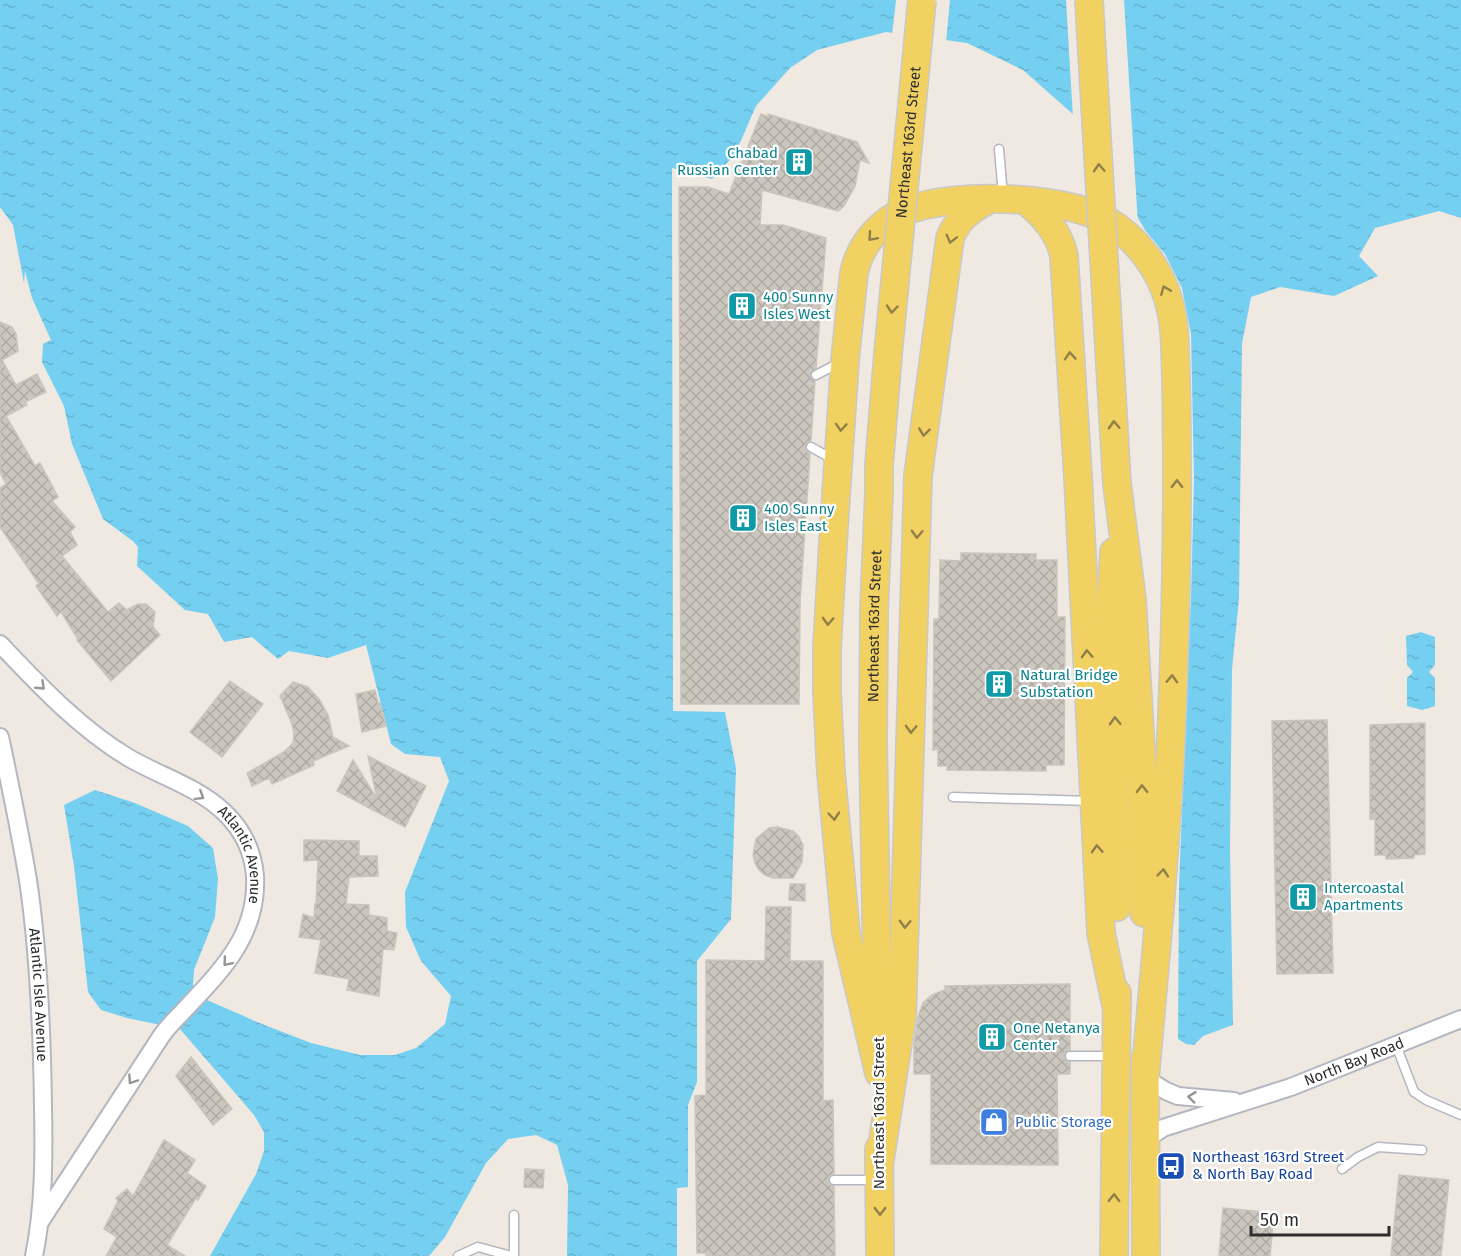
<svg xmlns="http://www.w3.org/2000/svg" width="1461" height="1256" viewBox="0 0 1461 1256" font-family="'Fira Sans',sans-serif">
	<style>
		.water { fill: url(#water-ripples) }
		.pier { fill: #efe9e1 }
		.building { fill: url(#building-cross-hatch); stroke: #cbc5ba; stroke-width: 1.5 }
		.lines { fill: none; stroke-linecap: round; stroke-linejoin: round }
		.lane-casing { stroke: #b4b7c1; stroke-width: 11 }
		.street-casing { stroke: #b4b7c1; stroke-width: 20 }
		.primary-casing { stroke: #c9c9c9; stroke-width: 30 }
		.lane { stroke: #fff; stroke-width: 8 }
		.street { stroke: #fff; stroke-width: 16 }
		.primary { stroke: #f2d163; stroke-width: 27 }
		.primary-bridge-casing { stroke: #c9c9c9; stroke-width: 30; stroke-linecap: butt }
		.primary-bridge { stroke: #f2d163; stroke-width: 27 }
		.oneway { stroke: #908048 }
		.oneway2 { stroke: #969696 }
		.labels { text-anchor: middle; stroke-width: 4.5; stroke-linejoin: round; paint-order: stroke }
		.street-label { font-size: 15px; fill: #2e2e2e; stroke: #fff }
		.culture-label { font-size: 15px; fill: #0d838f; stroke: #fff; text-anchor: start }
		.shop-label { font-size: 15px; fill: #366cbe; stroke: #fff; text-anchor: start }
		.transit-label { font-size: 15px; fill: #164399; stroke: #fff; text-anchor: start }
	</style>
	<defs>
		<pattern id="water-ripples" width="26" height="14" patternUnits="userSpaceOnUse" patternTransform="scale(1.5)"><rect width="26" height="14" fill="#75cff0"/><path d="M2 4q2-2 4 0t4 0M15 11q2-2 4 0t4 0" fill="none" stroke="#66b2ce"/></pattern>
		<pattern id="building-cross-hatch" width="8" height="8" patternUnits="userSpaceOnUse" patternTransform="scale(1.5)"><rect width="8" height="8" fill="#cbc7bf"/><path d="M0 0l8 8M0 8l8-8" fill="none" stroke="#afaba4"/></pattern>
	</defs>
	<rect width="100%" height="100%" fill="#efe9e1"/>
	<g class="water">
		<path d="M0,0H1461V218L1439,211L1375,228L1359,256L1378,276L1334,296L1280,287L1251,297L1242,344L1239,599L1232,669L1230,848L1233,1025L1203,1036L1194,1045L1186,1044L1178,1039L1179,885L1191,598L1194,480L1191,334L1182,288L1165,254L1145,230L1084,124L1023,70L967,43L886,32L817,50L790,68L756,106L735,154L712,179L672,168L673,711L725,712L736,768L731,919L697,961V1082L688,1105V1187L677,1188V1256H567L568,1185L557,1145L536,1135L508,1139L486,1163L445,1237L429,1256H210L256,1174L264,1151V1132L254,1115L180,1029L127,1018L101,1010L88,992L74,866L64,805L95,790L135,803L188,826L213,848L218,879L215,917L194,970L193,985L207,1000L262,1024L311,1043L360,1055H395L416,1048L445,1024L451,996L421,961L406,927L405,892L449,781L440,757L405,754L391,744L366,645L328,658L289,651L278,659L252,637L224,642L208,614L185,610L137,566L138,547L134,542L103,519L72,444L64,406L42,362L43,344L51,340L32,298L25,271L24,283L13,225L0,207Z"/>
		<path d="M1421,632L1435,637V665L1429,672L1435,678V706L1422,710L1407,706V678L1413,672L1407,665L1406,636Z"/>
	</g>
	<g class="pier">
		<path d="M896,0H950L946,43L892,35Z"/>
		<path d="M1066,0H1124L1138,224L1082,125L1073,118Z"/>
	</g>
	<g class="building">
		<path d="M761,114L768,117V114L857,142L869,163L860,160L855,186L844,206L838,211L762,190L760,225H783L826,238L816,368L810,374L811,378L815,381L811,441L807,442L805,446L806,451L810,454L800,603L799,704H681L679,187H708L729,194Z"/>
		<path d="M0,322L12,327L16,334L18,351L2,360L16,385L37,374L46,392L25,402L27,405L6,416L35,466L40,463L58,497L52,501L75,527L70,532L77,545L62,556L108,612L119,603L127,610L138,604H146L155,612L153,627L160,635L111,681L77,640L78,639L61,612L57,616L36,586L39,584L0,527V488L6,484L0,472Z"/>
		<path d="M961,553L1036,554V560H1057V617H1065L1064,765H1046V771L947,770L948,766H938V749L933,750L934,619H939L940,560L961,561Z"/>
		<path d="M230,681L263,704L222,757L190,732Z"/>
		<path d="M293,682L308,687L319,699L328,715L333,737L349,746L313,761L314,765L272,784L269,778L252,786L247,773L284,752L293,743L294,734L292,724L280,696Z"/>
		<path d="M375,690L378,703H380L386,726L362,732L356,694Z"/>
		<path d="M1327,720L1333,973L1277,974L1272,721Z"/>
		<path d="M1425,723V854L1414,855V858L1386,859V855H1375V819H1370V725Z"/>
		<path d="M368,756L426,786L405,827L337,791L353,760L377,799Z"/>
		<path d="M777,827L793,831L799,837L803,845L802,862L793,878H773L765,875L759,870L755,863L753,855L756,839L769,828Z"/>
		<path d="M304,840L359,841V856H377L378,876L349,877L346,904L369,905V915L387,918V931L397,933L394,950L383,949L379,996L347,990L349,979L315,973L321,940L299,937L303,914L314,918L315,904H316L318,860L304,861Z"/>
		<path d="M790,884H805V901L789,900Z"/>
		<path d="M766,907H791L790,961H823V1101L833,1100L834,1174L829,1176L828,1181L830,1185L834,1186L835,1256H706V1253H697L695,1096L706,1095V960L765,961Z"/>
		<path d="M1070,984V1050L1065,1052L1064,1057L1066,1061L1070,1062V1074H1057L1058,1165L931,1164V1074H914V1044L918,1017L923,1003L932,995L945,990V986Z"/>
		<path d="M191,1057L232,1109L213,1125L176,1076Z"/>
		<path d="M164,1140L195,1160L187,1173L206,1186L198,1200L196,1198L167,1245L185,1256H106L117,1237L104,1229L118,1201L116,1198L127,1189L133,1196Z"/>
		<path d="M525,1169L544,1170L543,1188L524,1187Z"/>
		<path d="M1399,1175L1449,1180L1441,1256H1391Z"/>
		<path d="M1223,1208L1274,1213L1270,1256H1219Z"/>
	</g>
	<g class="lines">
		<g class="lane-casing">
			<g id="lane">
				<path d="M999,149L1003,196"/>
				<path d="M816,375L839,363"/>
				<path d="M811,447L834,460"/>
				<path d="M953,797L1091,801"/>
				<path d="M1396,1045L1414,1092L1426,1100L1461,1115"/>
				<path d="M1070,1056H1112"/>
				<path d="M1342,1169L1358,1157L1378,1147L1422,1150"/>
				<path d="M834,1180H876"/>
				<path d="M458,1256L478,1247L511,1256"/>
				<path d="M514,1256V1215"/>
			</g>
		</g>
		<g class="street-casing">
			<g id="street">
				<path id="s1" d="M0,644C39,685 80,729 129,758C160,776 198,787 224,812C242,829 253,851 255,876C258,932 225,967 189,1005C180,1015 170,1024 162,1035C121,1097 81,1160 40,1222"/>
				<path id="s2" d="M0,737C10,784 20,832 28,880C39,954 42,1031 43,1106C44,1156 44,1207 34,1256"/>
				<path d="M1145,1078L1166,1091L1178,1096L1234,1101"/>
				<path id="s3" d="M1145,1140L1163,1128L1291,1087L1461,1019"/>
			</g>
		</g>
		<g class="primary-casing">
			<g id="primary">
				<path d="M1026,201C1044,216 1059,232 1064,256L1078,477L1101,933L1117,1010"/>
				<path d="M1117,484L1132,600L1143,783L1144,913"/>
				<path d="M1114,552L1111,598L1116,784L1117,907"/>
				<path id="s4" d="M878,1024L873,742L874,610L879,492"/>
				<path d="M1145,1059L1146,1256"/>
				<path d="M879,1073L846,933L831,773L827,692V647L834,526L845,360L854,273C859,248 876,226 899,214C945,191 1062,195 1106,220C1137,238 1160,269 1169,302C1176,327 1175,353 1176,378C1177,418 1177,457 1177,496C1176,619 1173,744 1163,867C1158,937 1151,1008 1145,1078"/>
				<path d="M879,1149L880,1256"/>
				<path d="M879,1166L902,1017L918,476L950,238C957,219 972,208 990,199"/>
				<path d="M1114,1256L1117,993"/>
			</g>
		</g>
		<use href="#lane" class="lane"/>
		<use href="#street" class="street"/>
		<use href="#primary" class="primary"/>
		<g class="primary-bridge-casing">
			<g id="primary-bridge">
				<path d="M1089,0L1117,484"/>
				<path id="s5" d="M879,492V466L888,354L922,0"/>
			</g>
		</g>
		<use href="#primary-bridge" class="primary-bridge"/>
	</g>
	<defs><path id="oneway-chevron" d="M-2-3.5L2.5 0L-2 3.5" fill="none" stroke-width="1.6" stroke-linecap="round" stroke-linejoin="round" transform="scale(1.5)"/></defs>
	<g class="oneway">
		<use href="#oneway-chevron" transform="translate(1099 168) rotate(-93)"/>
		<use href="#oneway-chevron" transform="translate(872 237) rotate(131)"/>
		<use href="#oneway-chevron" transform="translate(951 239) rotate(104)"/>
		<use href="#oneway-chevron" transform="translate(1165 290) rotate(-112)"/>
		<use href="#oneway-chevron" transform="translate(892 309) rotate(95)"/>
		<use href="#oneway-chevron" transform="translate(1070 356) rotate(-94)"/>
		<use href="#oneway-chevron" transform="translate(1114 425) rotate(-93)"/>
		<use href="#oneway-chevron" transform="translate(841 427) rotate(94)"/>
		<use href="#oneway-chevron" transform="translate(924 432) rotate(97)"/>
		<use href="#oneway-chevron" transform="translate(1177 484) rotate(-90)"/>
		<use href="#oneway-chevron" transform="translate(917 534) rotate(92)"/>
		<use href="#oneway-chevron" transform="translate(828 621) rotate(93)"/>
		<use href="#oneway-chevron" transform="translate(1087 654) rotate(-93)"/>
		<use href="#oneway-chevron" transform="translate(1172 679) rotate(-88)"/>
		<use href="#oneway-chevron" transform="translate(1115 721) rotate(-92)"/>
		<use href="#oneway-chevron" transform="translate(911 729) rotate(92)"/>
		<use href="#oneway-chevron" transform="translate(1142 789) rotate(-91)"/>
		<use href="#oneway-chevron" transform="translate(834 816) rotate(85)"/>
		<use href="#oneway-chevron" transform="translate(1097 849) rotate(-93)"/>
		<use href="#oneway-chevron" transform="translate(1163 873) rotate(-85)"/>
		<use href="#oneway-chevron" transform="translate(905 924) rotate(92)"/>
		<use href="#oneway-chevron" transform="translate(1114 1198) rotate(-89)"/>
		<use href="#oneway-chevron" transform="translate(880 1211) rotate(90)"/>
	</g>
	<g class="oneway2">
		<use href="#oneway-chevron" transform="translate(41 686) rotate(43)"/>
		<use href="#oneway-chevron" transform="translate(200 796) rotate(32)"/>
		<use href="#oneway-chevron" transform="translate(227 962) rotate(130)"/>
		<use href="#oneway-chevron" transform="translate(132 1080) rotate(124)"/>
		<use href="#oneway-chevron" transform="translate(1192 1097) rotate(-173)"/>
	</g>
	<defs>
		<g id="building-square" transform="scale(1.5)"><rect x="-9" y="-9" width="18" height="18" rx="4" fill="#0f9aa8" stroke="#fff"/><path d="M-4-6H4V6H1V3H-1V6H-4ZM-2.5-4.3h1.7v1.8h-1.7ZM.8-4.3h1.7v1.8H.8ZM-2.5-1h1.7V.8h-1.7ZM.8-1h1.7V.8H.8Z" fill="#fff"/></g>
		<g id="shop-square" transform="scale(1.5)"><rect x="-9" y="-9" width="18" height="18" rx="4" fill="#3f7fe0" stroke="#fff"/><path d="M-5-2.5h2.3a2.7 3.5 0 0 1 5.4 0H5L5.5 6h-11ZM-1.5-2.5h3a1.5 2.3 0 0 0-3 0Z" fill="#fff"/></g>
		<g id="bus-square" transform="scale(1.5)"><rect x="-9" y="-9" width="18" height="18" rx="4" fill="#1a4fb4" stroke="#fff"/><path d="M-5-6H5V4H4V6H2V4H-2V6H-4V4H-5ZM-3.5-4V0h7V-4ZM-3.5 1.2v1.5H-2V1.2ZM2 1.2v1.5H3.5V1.2Z" fill="#fff"/></g>
	</defs>
	<g fill-rule="evenodd">
		<use href="#building-square" x="799" y="162"/>
		<use href="#building-square" x="742" y="306"/>
		<use href="#building-square" x="743" y="518"/>
		<use href="#building-square" x="999" y="684"/>
		<use href="#building-square" x="1303" y="897"/>
		<use href="#building-square" x="992" y="1037"/>
		<use href="#shop-square" x="994" y="1122"/>
		<use href="#bus-square" x="1171" y="1166"/>
	</g>
	<g class="labels">
		<g class="street-label">
			<text dy="5" stroke="none"><textPath href="#s5" startOffset="351">Northeast 163rd Street</textPath></text>
			<text dy="5" stroke="none"><textPath href="#s4" startOffset="398">Northeast 163rd Street</textPath></text>
			<text dy="5" stroke="none"><textPath href="#s1" startOffset="330">Atlantic Avenue</textPath></text>
			<text dy="5" stroke="none"><textPath href="#s2" startOffset="261">Atlantic Isle Avenue</textPath></text>
			<text dy="5" stroke="none"><textPath href="#s3" startOffset="224">North Bay Road</textPath></text>
			<text transform="translate(879 1113) rotate(-90)" y="5">Northeast 163rd Street</text>
		</g>
		<g class="culture-label">
			<text x="778" y="158" text-anchor="end">Chabad<tspan x="778" dy="17">Russian Center</tspan></text>
			<text x="763" y="302">400 Sunny<tspan x="763" dy="17">Isles West</tspan></text>
			<text x="764" y="514">400 Sunny<tspan x="764" dy="17">Isles East</tspan></text>
			<text x="1020" y="680">Natural Bridge<tspan x="1020" dy="17">Substation</tspan></text>
			<text x="1324" y="893">Intercoastal<tspan x="1324" dy="17">Apartments</tspan></text>
			<text x="1013" y="1033">One Netanya<tspan x="1013" dy="17">Center</tspan></text>
		</g>
		<g class="shop-label">
			<text x="1015" y="1127">Public Storage</text>
		</g>
		<g class="transit-label">
			<text x="1192" y="1162">Northeast 163rd Street<tspan x="1192" dy="17">&amp; North Bay Road</tspan></text>
		</g>
	</g>
	<path d="M1251 1226v9h138v-9" fill="none" stroke="#2e2e2e" stroke-width="3"/>
	<text x="1260" y="1226" font-size="18" fill="#2e2e2e" stroke="#ffffff" stroke-width="4.5" paint-order="stroke">50 m</text>
</svg>
